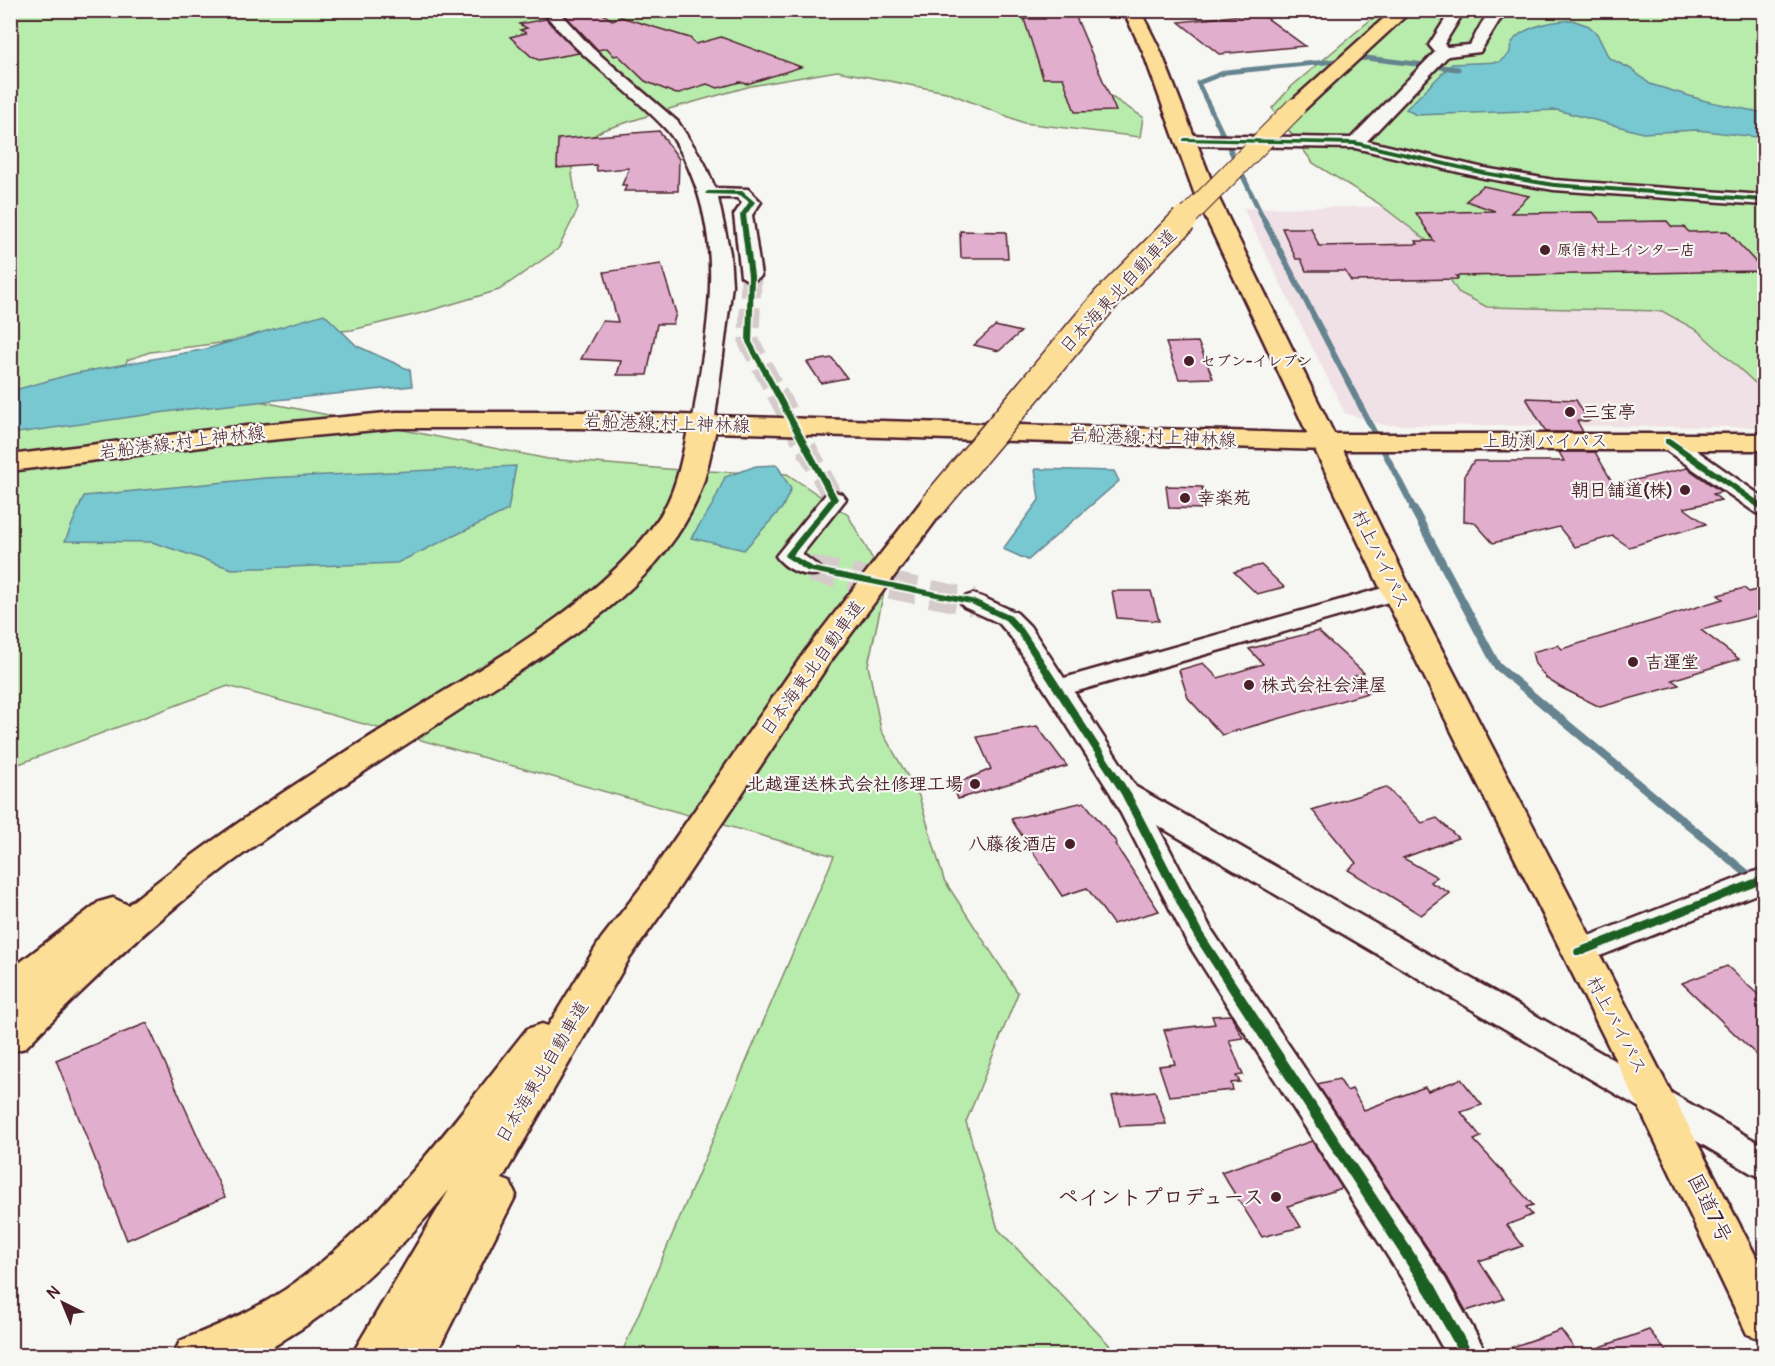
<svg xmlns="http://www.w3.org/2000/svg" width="1775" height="1366" viewBox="0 0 1775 1366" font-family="Pangolin,'Klee One',sans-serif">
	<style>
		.built { fill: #f0e1e7 }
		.green { fill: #b8ecac; stroke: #81866c; stroke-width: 1.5 }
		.water { fill: #77c8d1; stroke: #65848f; stroke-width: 1.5 }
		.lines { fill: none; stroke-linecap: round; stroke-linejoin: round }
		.stream-far3 { stroke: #65848f; stroke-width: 5 }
		.stream-far2 { stroke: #65848f; stroke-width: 6 }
		.stream-far1 { stroke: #65848f; stroke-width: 8 }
		.stream { stroke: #65848f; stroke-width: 10 }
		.building { fill: #e1afcd; stroke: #4a1f2b; stroke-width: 1.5 }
		.minor-tunnel-far1 { stroke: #d4cbca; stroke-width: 21; stroke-dasharray: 21 10; stroke-linecap: butt }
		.minor-tunnel { stroke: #d4cbca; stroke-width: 27; stroke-dasharray: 27 14; stroke-linecap: butt }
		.minor-casing { stroke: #4a1f2b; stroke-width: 5 }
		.major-casing { stroke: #4a1f2b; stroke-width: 5 }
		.highway-casing { stroke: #4a1f2b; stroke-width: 5 }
		.minor { fill: #f6f6f2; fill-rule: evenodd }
		.major { fill: #fcde96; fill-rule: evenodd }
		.highway { fill: #fcde96; fill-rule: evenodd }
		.highway-bridge-far1-casing { stroke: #4a1f2b; stroke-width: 22; stroke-linecap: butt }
		.highway-bridge-casing { stroke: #4a1f2b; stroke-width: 29; stroke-linecap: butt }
		.highway-bridge-far1 { stroke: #fcde96; stroke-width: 20 }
		.highway-bridge { stroke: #fcde96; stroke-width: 26 }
		.cycleway-casing { stroke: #f6f6f2; stroke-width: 4 }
		.cycleway { fill: #1b5e20; fill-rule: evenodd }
		.poi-dot { fill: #4a1f2b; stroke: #f6f6f2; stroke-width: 2 }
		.labels { text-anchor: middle; stroke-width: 4.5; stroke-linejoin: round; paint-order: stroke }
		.far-poi-label { font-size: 15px; font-weight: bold; fill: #4a1f2b; stroke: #f6f6f2; text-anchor: start }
		.street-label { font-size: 18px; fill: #4a1f2b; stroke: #f6f6f2 }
		.poi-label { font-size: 18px; font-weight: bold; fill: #4a1f2b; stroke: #f6f6f2; text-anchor: start }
		.near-poi-label { font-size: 21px; font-weight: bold; fill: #4a1f2b; stroke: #f6f6f2; text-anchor: end }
		.near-street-label { font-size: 21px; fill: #4a1f2b; stroke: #f6f6f2 }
	</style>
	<rect width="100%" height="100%" fill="#f6f6f2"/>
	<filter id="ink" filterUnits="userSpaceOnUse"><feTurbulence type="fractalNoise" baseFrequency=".0167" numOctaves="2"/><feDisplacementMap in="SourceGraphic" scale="12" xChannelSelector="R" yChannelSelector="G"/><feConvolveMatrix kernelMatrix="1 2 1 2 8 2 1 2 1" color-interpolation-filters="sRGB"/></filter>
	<g filter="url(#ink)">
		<path class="built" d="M1675,204L1764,232V427L1383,425L1345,413L1243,208Z"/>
		<g class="green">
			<path d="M11,11H1035L1063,37L1091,84L1143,117L1140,137L1024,123L946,92L837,71L751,86L669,109L603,130L572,149V174L578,209L558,249L499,290L422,313L352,330L244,340L150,352L127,360L123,374L548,459L679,470L787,474L848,515L886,583L868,665L881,730L919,796L944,880L1018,993L966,1122L998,1229L1119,1355H621L834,856L228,686L11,767Z"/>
			<path d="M1381,11H1764V391L1698,331L1662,311L1487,307L1458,292L1426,240L1378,203L1313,163L1272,108L1292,86Z"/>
		</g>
		<g class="water">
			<path d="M1572,20L1589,26L1597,34L1609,58L1631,69L1650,84L1706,101L1764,113V138L1697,130L1643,133L1557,110L1416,115L1406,109L1452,64L1499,62L1510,53C1508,28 1553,21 1572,20Z"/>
			<path d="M324,314L357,346L410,370L412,386L180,410L11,434V391L72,374L206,349Z"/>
			<path d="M777,465L791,489L782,508L744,550L691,538L713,504L725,477L756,466Z"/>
			<path d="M516,466L508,510L397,563L232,569L152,542L65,541L84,496L265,478Z"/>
			<path d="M1035,469L1114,471L1119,481L1028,560L1003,549L1039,500Z"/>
		</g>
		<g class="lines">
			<path class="stream-far3" d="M1265,222L1198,83L1226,72L1366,58L1458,69"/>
			<path class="stream-far2" d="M1264,220L1414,509"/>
			<path class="stream-far1" d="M1413,508L1497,666L1757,882"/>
			<path class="stream" d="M1755,881L1764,888"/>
		</g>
		<g class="building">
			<path d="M597,10L612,20L621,17L690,38L696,44L721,37L801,67L747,84L740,82L718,88L707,84L676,94L645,81L618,55L614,56L607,48L598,50L565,15Z"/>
			<path d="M1040,10H1073L1116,111L1075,112L1063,78H1043L1024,19H1045Z"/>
			<path d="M1260,13L1305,46L1219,54L1179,22Z"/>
			<path d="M546,19L554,28L579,53L539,60L532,57L510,37L526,33L520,30L527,28L519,24Z"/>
			<path d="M659,131L679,159L678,191H624L627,185H622L629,168L597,171L596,165L557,168L558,139Z"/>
			<path d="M1483,186L1529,196L1511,213L1593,212L1601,222L1667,221L1672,227H1684L1689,232L1727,231L1764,271L1456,276L1458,279L1351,281L1345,271H1306L1301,259H1296L1282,228H1311L1319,246L1418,244L1416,241H1434L1416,213L1495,211L1466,201Z"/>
			<path d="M960,231L1006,232L1008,258H961Z"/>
			<path d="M661,264L676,313L673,324H657L647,375H617L621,361L581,359L602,321L618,322L604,272Z"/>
			<path d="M995,326L1021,332L999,351L974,345Z"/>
			<path d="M1198,342L1213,378L1179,379L1166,343Z"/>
			<path d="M832,358L847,378L821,383L807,362Z"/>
			<path d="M1526,398L1576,400L1589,421H1577L1583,432H1546Z"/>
			<path d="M1559,452H1595L1614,485L1687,468L1721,492L1713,494L1721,500L1684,508L1706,524L1629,547L1613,536L1575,547L1559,527L1493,543L1474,522L1464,521L1465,474L1474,461H1564Z"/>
			<path d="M1166,486L1202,487L1205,509L1169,508Z"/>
			<path d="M1261,565L1284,587L1257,594L1234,572Z"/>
			<path d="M1744,588L1749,592L1764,588V614L1701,630L1739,659L1672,680L1679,685L1600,707L1560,687L1547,679L1535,664L1532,652L1558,645L1562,649L1723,599L1718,595Z"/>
			<path d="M1112,591H1151L1159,621L1117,618Z"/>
			<path d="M1318,631L1364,673L1352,677L1368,693L1222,735L1188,698L1179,670L1203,663L1218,678L1263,664L1249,649Z"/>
			<path d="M1037,726L1067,766L958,799L953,785L991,769L977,737Z"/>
			<path d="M1386,787L1422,823L1437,818L1458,838L1403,858L1437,877L1430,882L1450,893L1421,915L1348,870L1356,863L1312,810Z"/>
			<path d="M1084,802L1117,843L1115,844L1159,911L1113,924L1087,888L1062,896L1011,819Z"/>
			<path d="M1727,966L1764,1000V1062L1682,983Z"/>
			<path d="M1231,1015L1243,1038L1229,1040L1243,1075L1236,1076L1240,1082L1231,1083L1233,1090L1169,1096L1159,1066L1175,1064L1164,1030L1215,1024L1212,1016Z"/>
			<path d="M147,1023L225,1197L127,1240L56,1060Z"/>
			<path d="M1339,1079L1347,1091L1352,1089L1364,1110L1425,1087L1428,1091L1461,1079L1482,1105L1461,1112L1481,1137L1474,1140L1533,1205L1526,1207L1532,1215L1507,1225L1523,1246L1479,1261L1504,1299L1466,1311L1447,1277L1317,1084Z"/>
			<path d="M1155,1091L1166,1124L1120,1126L1112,1096Z"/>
			<path d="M1312,1141L1342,1188L1288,1206L1301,1227L1262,1237L1221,1172Z"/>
			<path d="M1561,1330L1580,1356H1499L1498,1352Z"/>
			<path d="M1649,1330L1670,1356H1587L1586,1352Z"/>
		</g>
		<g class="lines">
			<path class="minor-tunnel-far1" d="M751,276L749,342L834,499"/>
			<path class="minor-tunnel" d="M810,569L973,602"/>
			<g class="minor-casing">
				<g id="minor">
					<path d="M542,10H557L592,48L678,122L704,162L715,188L748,189L761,202L752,215L761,276L751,282L741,276L734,215L742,203L737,198H718L730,253L732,285L714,425L711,430H695L692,425C705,337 726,259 691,174C685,159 676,139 664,127C625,86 577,56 542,10Z"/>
					<path d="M1451,10H1465L1444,44L1447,47L1470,45C1483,23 1482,10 1510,10L1499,21L1480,52L1448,56L1367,141L1484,168L1554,180L1764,195V205L1554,190L1484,178L1355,148L1185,145L1177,140L1185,135L1351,138L1435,52L1429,45Z"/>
					<path d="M1668,434L1676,436L1764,498V515L1756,513L1660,446L1657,441L1660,436Z"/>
					<path d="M834,492L842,494L846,499L802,554L822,569L819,574C804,578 785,569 776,556L826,494Z"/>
					<path d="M1397,584L1406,587L1410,592L1406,597L1074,692L1136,787L1764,1146V1178L1751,1173L1157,825L1211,929L1445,1278L1488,1356H1447L1417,1302L1187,942L1111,794L1011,637L999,623L964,607L960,602L964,597L973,594L982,597L1017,613L1030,626L1064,678Z"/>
					<path d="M1764,868V891L1590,960L1579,963L1568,960L1563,952L1568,944Z"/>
				</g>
			</g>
			<g class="major-casing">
				<path id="major" d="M396,412H579L1326,434L1336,436L1340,442L1336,448L1326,450L579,428H396L217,445L10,471V455L217,429Z"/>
			</g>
			<g class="highway-casing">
				<g id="highway">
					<path d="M1123,10H1140L1161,52L1217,195L1334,434H1764V450H1343L1412,592L1764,1272V1340L1747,1334L1634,1097L1382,592L1195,195L1143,52Z"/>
					<path d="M1393,10H1412L1302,112H1288L1285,108L1288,104Z"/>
					<path d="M703,417L713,419L717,425C710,454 706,485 691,512C646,597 551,650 473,701C400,749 325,795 254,846C171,905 96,975 25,1048L10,1052V1011L17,1005L10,1007V970L99,902L113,898L128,905C213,836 305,777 397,720C485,665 598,606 658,519C677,492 682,457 689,425L693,419Z"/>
					<path d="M934,495L944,498L948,504L830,662L668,904L629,959L502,1179L510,1182L516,1195L435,1356H351L449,1190C403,1247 351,1299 288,1337C277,1344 264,1354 251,1356C226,1359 198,1356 173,1356L180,1341C217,1326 253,1311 286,1289C384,1222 454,1120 527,1029L542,1024L548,1026L601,939L642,886L806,650L924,498Z"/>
				</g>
			</g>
			<use href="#minor" class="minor"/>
			<use href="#major" class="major"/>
			<use href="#highway" class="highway"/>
			<g class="highway-bridge-far1-casing">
				<path id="highway-bridge-far1" d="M1182,222L1295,108"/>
			</g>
			<g class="highway-bridge-casing">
				<path id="highway-bridge" d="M934,504L1105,300L1184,220"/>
			</g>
			<use href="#highway-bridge-far1" class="highway-bridge-far1"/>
			<use href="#highway-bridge" class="highway-bridge"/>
			<g class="cycleway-casing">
				<g id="cycleway">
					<path d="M1185,138L1355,141L1484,171L1554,183L1764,198V202L1554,187L1484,175L1355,145L1183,141V139Z"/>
					<path d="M708,191H742L755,202L746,215L754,276L752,342L838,499L793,555L813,567L976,600L1011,616L1024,630L1131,794L1203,933L1436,1286L1474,1356H1461L1426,1294L1194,937L1121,794L1018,634L1005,620L971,604L807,571L784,556L830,499L746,342L748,276L740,215L749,202L740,195L706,194L705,193Z"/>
					<path d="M1665,439H1671L1764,505V510H1761L1665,443Z"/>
					<path d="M1764,875V883L1583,955H1575L1574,952L1575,949Z"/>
				</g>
			</g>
			<use href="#cycleway" class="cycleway"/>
		</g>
	</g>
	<g class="poi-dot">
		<circle cx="1545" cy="250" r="6"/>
		<circle cx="1189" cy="361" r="6"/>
		<circle cx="1570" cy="412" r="6"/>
		<circle cx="1685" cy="490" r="6"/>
		<circle cx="1185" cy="498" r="6"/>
		<circle cx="1633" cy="662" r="6"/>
		<circle cx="1249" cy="685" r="6"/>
		<circle cx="975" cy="784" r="6"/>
		<circle cx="1070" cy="844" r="6"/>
		<circle cx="1276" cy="1197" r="6"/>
	</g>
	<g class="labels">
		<g class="far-poi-label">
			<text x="1557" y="255">原信 村上インター店</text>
			<text x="1201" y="366">セブン-イレブン</text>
		</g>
		<g class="street-label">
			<text transform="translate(1118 291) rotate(-47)" y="6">日本海東北自動車道</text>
			<text transform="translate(667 423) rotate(2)" y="6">岩船港線;村上神林線</text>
			<text transform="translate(1153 437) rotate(2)" y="6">岩船港線;村上神林線</text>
			<text x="1545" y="447">上助渕バイパス</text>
			<text transform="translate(182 442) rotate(-7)" y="6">岩船港線;村上神林線</text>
			<text transform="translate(1381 559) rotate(64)" y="6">村上バイパス</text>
			<text transform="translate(812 668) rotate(-54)" y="6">日本海東北自動車道</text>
			<text transform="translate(1617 1025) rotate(62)" y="6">村上バイパス</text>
			<text transform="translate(542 1072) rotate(-59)" y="6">日本海東北自動車道</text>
		</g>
		<g class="poi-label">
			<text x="1582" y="418">三宝亭</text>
			<text x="1673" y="496" text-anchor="end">朝日舗道(株)</text>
			<text x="1197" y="504">幸楽苑</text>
			<text x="1645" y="668">吉運堂</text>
			<text x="1261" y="691">株式会社会津屋</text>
			<text x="963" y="790" text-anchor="end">北越運送株式会社修理工場</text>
			<text x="1058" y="850" text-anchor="end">八藤後酒店</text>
		</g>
		<g class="near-poi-label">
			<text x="1264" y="1204">ペイントプロデュース</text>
		</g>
		<g class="near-street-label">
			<text transform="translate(1710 1208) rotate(64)" y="7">国道7号</text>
		</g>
	</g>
	<rect width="1775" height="1366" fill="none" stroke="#f6f6f2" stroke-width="36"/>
	<rect x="18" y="18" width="1739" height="1330" fill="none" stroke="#4a1f2b" stroke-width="2" filter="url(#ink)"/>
	<g transform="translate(63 1303) rotate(317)" stroke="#f6f6f2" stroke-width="4.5" paint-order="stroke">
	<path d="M0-4.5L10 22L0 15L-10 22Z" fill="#4a1f2b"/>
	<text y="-9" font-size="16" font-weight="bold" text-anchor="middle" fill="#4a1f2b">N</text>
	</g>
</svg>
